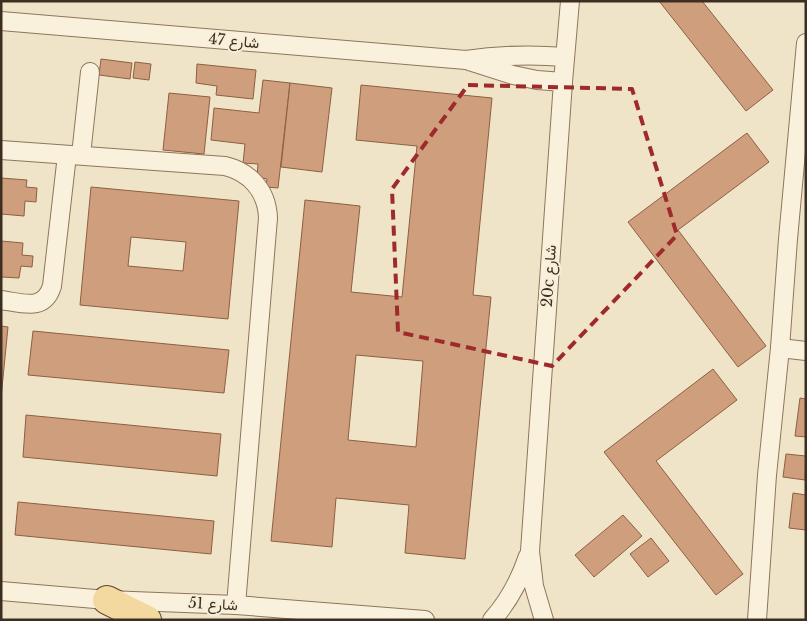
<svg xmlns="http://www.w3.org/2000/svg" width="807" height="621" viewBox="0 0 807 621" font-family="'Libre Baskerville',Vazirmatn,serif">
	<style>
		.building { fill: #cf9f7d; stroke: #8d5f41; fill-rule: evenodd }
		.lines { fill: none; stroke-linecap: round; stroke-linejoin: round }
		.minor-casing { stroke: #8d765c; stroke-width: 20 }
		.primary-casing { stroke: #5b4430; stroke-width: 30 }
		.minor { stroke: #faf1dc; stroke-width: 18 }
		.primary { stroke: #f3d9a0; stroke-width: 28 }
		.marked { fill: none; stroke: #9e2a2b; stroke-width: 4; stroke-dasharray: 10 6; stroke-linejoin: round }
		.labels { text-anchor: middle; stroke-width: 4; stroke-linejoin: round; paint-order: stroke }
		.street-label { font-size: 15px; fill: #3d2e20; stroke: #f7eed8 }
	</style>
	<rect width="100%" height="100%" fill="#f0e4c8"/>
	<g class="building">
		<path d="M659,1H702L773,90L746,111Z"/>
		<path d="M101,59L132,63L130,79L99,75Z"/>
		<path d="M135,62L151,64L149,80L133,78Z"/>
		<path d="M197,64L256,70L253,99L216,95L217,86L196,83Z"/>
		<path d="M263,80L290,83L278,188L266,187L267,179L257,177L258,164L243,163L245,144L211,140L214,108L259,113Z"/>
		<path d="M290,83L332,88L322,172L281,167Z"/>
		<path d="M361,85L492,98L473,295L491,297L465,559L405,553L409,505L336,498L332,547L271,541L305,200L360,206L351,292L402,297L417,146L356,140ZM356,355L423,361L416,447L348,440Z"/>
		<path d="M169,93L210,97L204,154L163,150Z"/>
		<path d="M747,133L769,162L678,230L766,346L738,367L628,222Z"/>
		<path d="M1,178L27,180L26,187L37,188L36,202L25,201L24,216L1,214Z"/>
		<path d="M91,187L239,201L228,319L80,305ZM131,237L186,242L183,271L128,266Z"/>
		<path d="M1,241L23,243L22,255L33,256L32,267L21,266L19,278L1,277Z"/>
		<path d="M1,326L8,327L1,398Z"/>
		<path d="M33,331L229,350L224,393L28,375Z"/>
		<path d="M713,369L737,400L656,461L743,574L716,595L604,452Z"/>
		<path d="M800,398L806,399V437L795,436Z"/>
		<path d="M26,415L221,434L217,476L23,457Z"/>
		<path d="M786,454L806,456L805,480L783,477Z"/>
		<path d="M793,493L806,495V530L789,528Z"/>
		<path d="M18,502L214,521L211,554L15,535Z"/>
		<path d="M623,515L642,536L594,577L575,555Z"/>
		<path d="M651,538L669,561L648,577L630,554Z"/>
	</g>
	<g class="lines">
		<g class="minor-casing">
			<g id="minor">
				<path d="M1,21L466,60C500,55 531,54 565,57"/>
				<path d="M469,61L513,75L537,80L563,82"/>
				<path d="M1,150L225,166C250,172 267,191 268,218L236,605"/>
				<path d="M81,155L90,72"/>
				<path d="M1,300C23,303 44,312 52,286L67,155"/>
				<path d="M780,348L806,351"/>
				<path d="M1,591L107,600L236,605L425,620"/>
				<path d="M492,620C509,601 520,580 528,556"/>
				<path d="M544,620L534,586L530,551L563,82L570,1"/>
				<path d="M757,620L767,475L780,348L788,239L806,43"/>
			</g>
		</g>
		<g class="primary-casing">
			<path id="primary" d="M107,600L147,620"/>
		</g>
		<use href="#minor" class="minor"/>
		<use href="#primary" class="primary"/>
	</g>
	<path class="marked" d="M468,85L632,89L677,235L552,366L398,332L392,189Z"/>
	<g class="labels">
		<g class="street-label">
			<text transform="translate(234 41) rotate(5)" y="5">شارع 47</text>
			<text transform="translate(549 276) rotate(-86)" y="5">20c شارع</text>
			<text transform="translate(213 604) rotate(3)" y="5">شارع 51</text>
		</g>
	</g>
	<rect width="807" height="621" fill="none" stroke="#3d2e20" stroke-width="5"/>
</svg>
